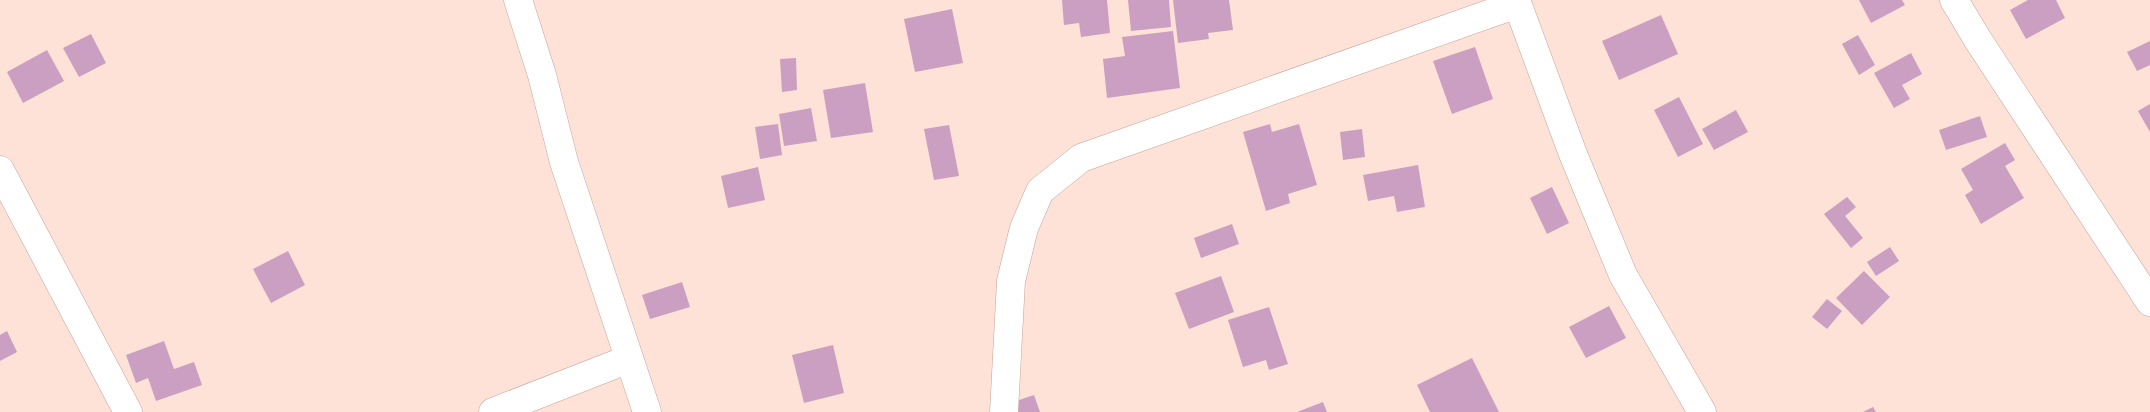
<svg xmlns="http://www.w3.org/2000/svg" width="2150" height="412" viewBox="0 0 2150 412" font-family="'Fira Sans',sans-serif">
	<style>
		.building { fill: #cb9fc1 }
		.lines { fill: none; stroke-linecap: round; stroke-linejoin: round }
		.minor-casing { stroke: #c5a397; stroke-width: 29 }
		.minor { stroke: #fff; stroke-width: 28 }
	</style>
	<rect width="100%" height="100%" fill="#fee2d7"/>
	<g class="building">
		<path d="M1062,0H1107L1110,33L1081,37L1079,23L1064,25Z"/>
		<path d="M1128,0H1169L1171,27L1131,31Z"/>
		<path d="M1173,0H1229L1233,30L1208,33L1209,39L1178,43Z"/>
		<path d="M1859,0H1902L1905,5L1871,23Z"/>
		<path d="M2028,0H2056L2065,18L2026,39L2010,10Z"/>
		<path d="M952,9L963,63L915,72L904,19Z"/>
		<path d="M1661,15L1678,54L1619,80L1602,41Z"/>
		<path d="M1173,31L1180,88L1107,98L1103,59L1125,56L1122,37Z"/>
		<path d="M91,34L106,63L79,77L63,48Z"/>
		<path d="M1858,35L1875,65L1859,75L1842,44Z"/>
		<path d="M2150,41V65L2137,71L2127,52Z"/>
		<path d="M1475,47L1493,99L1452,114L1433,61Z"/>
		<path d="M47,50L64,81L23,103L7,72Z"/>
		<path d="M1911,53L1922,74L1902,85L1910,99L1894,108L1874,73Z"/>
		<path d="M796,58L797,90L782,92L780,59Z"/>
		<path d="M865,83L873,132L831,138L823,90Z"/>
		<path d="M1679,97L1703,144L1678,157L1654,110Z"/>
		<path d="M2150,104V132L2138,111Z"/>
		<path d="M811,108L817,141L784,146L779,114Z"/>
		<path d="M1736,110L1748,132L1714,150L1702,129Z"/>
		<path d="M1980,116L1987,137L1946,150L1939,130Z"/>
		<path d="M778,124L782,155L760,159L755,127Z"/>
		<path d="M1270,124L1272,132L1299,124L1317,185L1288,194L1290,203L1266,211L1243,132Z"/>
		<path d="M949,125L959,176L934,180L924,129Z"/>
		<path d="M1362,129L1365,157L1343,160L1340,132Z"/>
		<path d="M2005,143L2015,160L2005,166L2024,198L1981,224L1965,195L1973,190L1961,169Z"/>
		<path d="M1418,165L1425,207L1397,212L1394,196L1368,201L1363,175Z"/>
		<path d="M758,167L765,200L728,208L721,176Z"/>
		<path d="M1552,187L1569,223L1547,234L1530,198Z"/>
		<path d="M1847,197L1856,207L1845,216L1863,238L1851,248L1824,214Z"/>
		<path d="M1232,224L1239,244L1201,258L1194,238Z"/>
		<path d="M1890,247L1899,261L1876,276L1867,262Z"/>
		<path d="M288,251L305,285L271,303L253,269Z"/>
		<path d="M1864,271L1890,297L1862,325L1836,298Z"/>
		<path d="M1221,276L1234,312L1189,329L1175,293Z"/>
		<path d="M682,282L690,307L650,319L642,295Z"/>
		<path d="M1827,299L1842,311L1827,329L1812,317Z"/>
		<path d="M1609,306L1626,338L1586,358L1569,327Z"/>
		<path d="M1269,307L1288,364L1269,370L1266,360L1243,367L1228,320Z"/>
		<path d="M7,331L17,352L0,361V335Z"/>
		<path d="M164,341L174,369L194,362L202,385L156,401L148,378L136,383L126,355Z"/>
		<path d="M833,345L844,393L804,403L792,355Z"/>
		<path d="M1472,358L1499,412H1430L1417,385Z"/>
		<path d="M1034,395L1040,412H1010L1007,404Z"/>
		<path d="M1323,402L1327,412H1297Z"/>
		<path d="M1873,407L1876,412H1863Z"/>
	</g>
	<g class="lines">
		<g class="minor-casing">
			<g id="minor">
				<path d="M518,0L542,75L564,162L647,412"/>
				<path d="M1516,0L1573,154L1623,275L1702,412"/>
				<path d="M1954,0L1978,40L2150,302"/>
				<path d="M0,170L128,412"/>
				<path d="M493,412L629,359"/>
				<path d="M1004,412L1011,281L1024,228L1040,191L1081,158L1517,4"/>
			</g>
		</g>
		<use href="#minor" class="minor"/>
	</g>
</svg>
